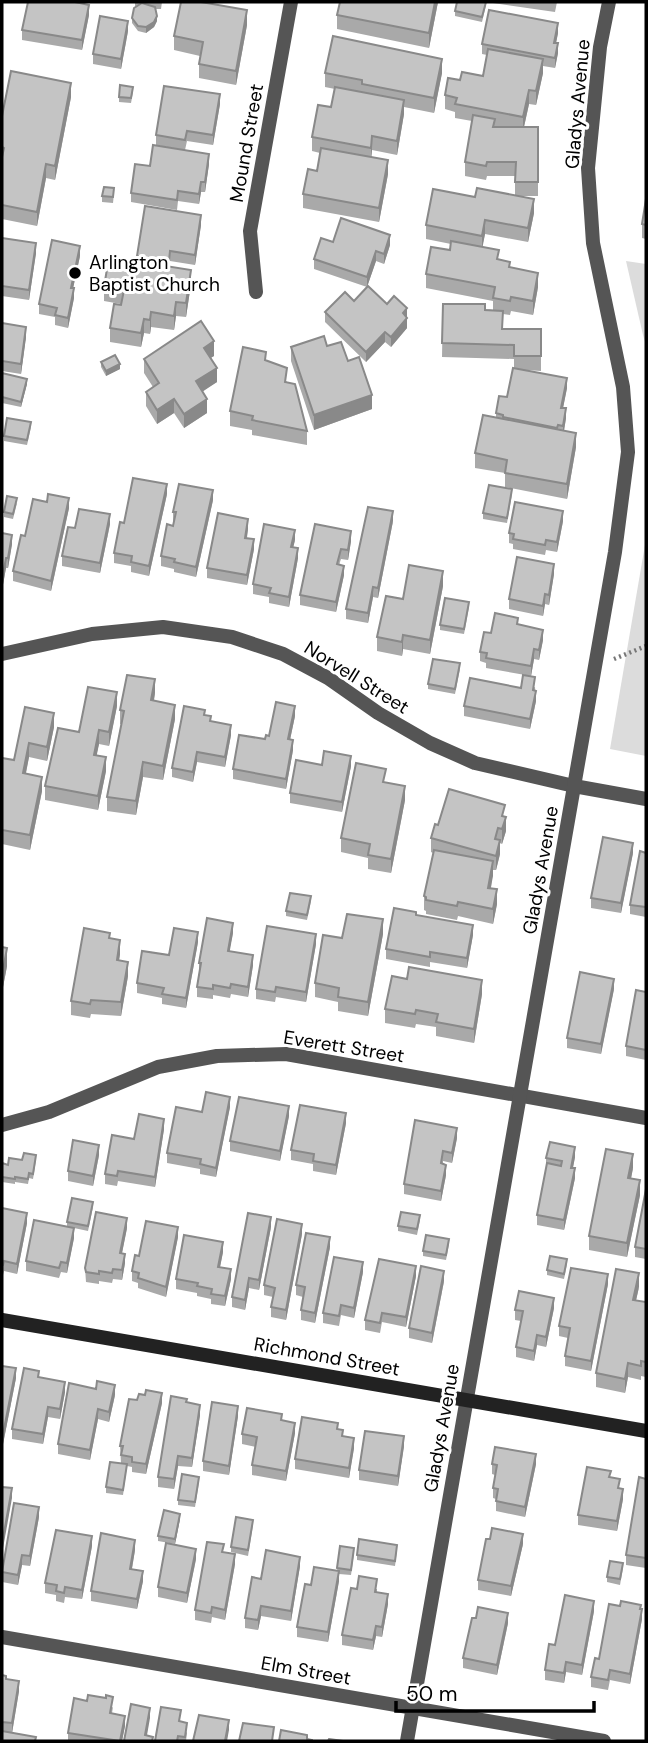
<svg xmlns="http://www.w3.org/2000/svg" width="648" height="1743" viewBox="0 0 648 1743" font-family="'DM Sans',sans-serif">
	<style>
		.green { fill: #dcdcdc }
		.lines { fill: none; stroke-linecap: round; stroke-linejoin: round }
		.path { stroke: #777; stroke-width: 4.5; stroke-dasharray: 2 3.5; stroke-linecap: butt }
		.street { stroke: #555; stroke-width: 14 }
		.secondary { stroke: #222; stroke-width: 14 }
		.wall { fill: #a9a9a9 }
		.shaded-wall { fill: #898989 }
		.building { fill: #c4c4c4; stroke: #898989; stroke-width: 2 }
		.poi-dot { fill: #000; stroke: #fff; stroke-width: 2.5 }
		.labels { text-anchor: middle; stroke-width: 6; stroke-linejoin: round; paint-order: stroke }
		.street-label { font-size: 19px; fill: #000; stroke: #fff }
		.poi-label { font-size: 19px; fill: #000; stroke: #fff; text-anchor: start }
	</style>
	<rect width="100%" height="100%" fill="#fff"/>
	<g class="green">
		<path d="M626,261L646,264V345L643,335Z"/>
		<path d="M646,539V756L610,749Z"/>
	</g>
	<g class="lines">
		<path class="path" d="M614,659L646,646"/>
		<g class="street">
			<path d="M256,292L250,231L291,2"/>
			<path d="M2,654L92,634L163,627L232,637L283,654L328,678L378,713L430,743L475,763L574,786L646,799"/>
			<path d="M2,1125L49,1112L158,1067L217,1056L286,1054L646,1118"/>
			<path d="M2,1637L604,1741"/>
			<path d="M407,1741L615,552L628,452L623,387L593,243L588,168L600,47L609,2"/>
		</g>
		<path class="secondary" d="M2,1320L646,1431"/>
	</g>
	<g class="wall">
		<path d="M135,2H162L161,9H155L157,21L154,27L146,33L138,31L132,23V18L137,7H135Z"/>
		<path d="M438,2L429,48L337,29V15Z"/>
		<path d="M486,2H557L555,12Z"/>
		<path d="M486,5L482,22L455,16V11Z"/>
		<path d="M89,15L82,50L22,40V30Z"/>
		<path d="M247,25L236,85L199,78V64L200,56L174,50V36Z"/>
		<path d="M128,31L121,69L93,64V54Z"/>
		<path d="M558,33L556,43L558,53L555,68L543,66V73L536,105L529,104L524,127H538V196H519L534,213L528,242L485,234L482,247L499,260L538,287L533,315L511,311L510,315L503,314V329H541V371L526,370L567,388L563,408L566,418L564,431L576,447L567,499L505,487V473L475,468V453L496,418V413L507,397L514,368V359L442,357L443,304L493,310V301L426,288V274L450,250L451,244L426,239V225L475,197L515,195V176H487L486,180L465,176V162L472,121L455,118V112L445,109V95L483,76L487,55L482,54V44Z"/>
		<path d="M325,73H442L434,113L404,107V114L397,155L372,150L371,157L388,174L379,222L303,208V194L317,171L320,153L312,151V137L331,107L335,89L325,87Z"/>
		<path d="M133,92L131,103L119,102V97Z"/>
		<path d="M71,97L55,180L46,178L37,226L2,219V116Z"/>
		<path d="M220,104L213,145L187,141L185,150L156,145V135Z"/>
		<path d="M209,164L205,192H201L199,204L178,201L177,210L131,202V193Z"/>
		<path d="M114,193L113,203L102,202V196Z"/>
		<path d="M646,199V239L642,238V224Z"/>
		<path d="M201,225L195,265L170,261L169,267L191,284L186,317L176,316L174,330L151,327L150,334L144,333L141,347L110,342V328L121,304L104,301V287L137,262V256Z"/>
		<path d="M2,238L36,253L29,300L2,296Z"/>
		<path d="M333,242L390,245L384,264L376,261L367,287L314,269V259Z"/>
		<path d="M80,256L73,288L74,298L68,328L55,325V317L39,314V304Z"/>
		<path d="M354,301L387,304L407,308V328L391,347L385,342L366,362L325,322V312Z"/>
		<path d="M2,323L26,337L21,374L2,371Z"/>
		<path d="M327,346L348,361L372,409L314,430L291,361V347Z"/>
		<path d="M214,356L210,358L217,382L202,391L207,413L184,428L174,413L157,424L146,406V392L153,387L144,373V359Z"/>
		<path d="M266,360L287,382L307,431V445L252,435V430L230,426V411Z"/>
		<path d="M101,362L120,369L106,376L101,367Z"/>
		<path d="M2,373L27,384L21,407L2,403Z"/>
		<path d="M31,427L27,445L4,441V436Z"/>
		<path d="M167,494L149,576L131,572V566L114,563V553L124,523Z"/>
		<path d="M512,494L507,523L483,519V513Z"/>
		<path d="M213,500L196,577L174,572V569L161,566V556L173,526V512Z"/>
		<path d="M47,502L69,508L51,591L13,581V571L25,536Z"/>
		<path d="M17,503L13,519L4,517V512Z"/>
		<path d="M393,521L378,598L373,597L368,623L346,619V609Z"/>
		<path d="M563,521L557,552L546,550L545,555L513,549V544L509,543V533Z"/>
		<path d="M110,524L100,573L62,566V556L75,528Z"/>
		<path d="M315,524L351,541L348,560L341,559L339,565L344,575L336,612L300,605V595Z"/>
		<path d="M248,529L247,538L254,549L247,585L207,578V568Z"/>
		<path d="M2,533L12,544L8,568H6L2,590Z"/>
		<path d="M295,540L293,547L298,558L289,607L269,603V597L253,594V584Z"/>
		<path d="M554,574L549,605L545,604L543,616L509,609V599Z"/>
		<path d="M443,586L430,654L403,649L402,656L377,651V637L403,599Z"/>
		<path d="M469,607L464,634L440,630V625Z"/>
		<path d="M518,625L543,640L539,660L534,659L531,676L486,668V663L480,661V652L491,633Z"/>
		<path d="M460,669L455,694L428,689V684Z"/>
		<path d="M535,687L536,701L530,729L464,716V706Z"/>
		<path d="M155,693L154,701L175,719L163,780L143,777L136,815L107,811V797L121,724H120V710Z"/>
		<path d="M117,706L109,746L99,744L96,756L106,771L98,810L45,800V786L79,732Z"/>
		<path d="M25,707L54,727L47,761L29,757L26,773L42,791L30,850L2,844V758L14,760Z"/>
		<path d="M205,715L211,721L231,735L225,767L197,762L193,782L172,777V768Z"/>
		<path d="M295,716L290,740L293,750L286,789L233,779V769L269,736Z"/>
		<path d="M322,765L351,766L342,812L290,803V793Z"/>
		<path d="M386,782L405,800L391,873L368,869V858L341,852V838Z"/>
		<path d="M505,816L506,831L502,844L500,843V854L496,870H493L491,888L497,904L493,924L458,916L457,920L426,914V911L424,910V896L433,853L431,852V838L438,825Z"/>
		<path d="M633,853L621,913L591,908V898Z"/>
		<path d="M646,853V917L630,914V905Z"/>
		<path d="M311,901L307,920L286,916V911Z"/>
		<path d="M416,915L473,935L467,968L430,962V967L386,959V949Z"/>
		<path d="M233,933L229,951L253,965L248,997L231,994L230,998L213,995V999L197,997V987L199,973V963Z"/>
		<path d="M383,934L368,1016L338,1011V1002L315,997V983L342,938Z"/>
		<path d="M110,938L120,954L119,960L128,976L121,1016L91,1014L90,1018L71,1015V1001Z"/>
		<path d="M198,942L186,1008L162,1004V998L137,993V983L169,955Z"/>
		<path d="M316,944L306,1002L276,997L275,1002L256,999V989Z"/>
		<path d="M2,947L7,966L3,987H2Z"/>
		<path d="M614,989L601,1054L567,1048V1038Z"/>
		<path d="M646,992V1060L626,1056V1046Z"/>
		<path d="M482,994L474,1043L436,1036V1027L416,1024L415,1028L385,1023V1009Z"/>
		<path d="M230,1107L216,1177L200,1174V1169L167,1163V1153L202,1112Z"/>
		<path d="M289,1116L280,1161L230,1151V1141Z"/>
		<path d="M346,1123L336,1175L313,1171V1164L291,1160V1150Z"/>
		<path d="M164,1129L155,1187L118,1181L117,1186L105,1184V1174L134,1139Z"/>
		<path d="M457,1138L452,1163L443,1161V1164L446,1175L441,1201L404,1194V1184Z"/>
		<path d="M99,1155L93,1186L68,1181V1171Z"/>
		<path d="M575,1157L573,1168L575,1178L564,1230L537,1225V1215L546,1167V1158Z"/>
		<path d="M22,1160H36L33,1179L29,1178L28,1184L15,1182V1184L2,1182V1163L8,1165Z"/>
		<path d="M633,1168L631,1179L640,1195L627,1257L589,1250V1236Z"/>
		<path d="M646,1189V1259L635,1257V1247Z"/>
		<path d="M93,1207L88,1231L74,1228V1238L67,1273L61,1272L59,1278L26,1271V1261L67,1227V1222Z"/>
		<path d="M2,1208L27,1223L17,1274L4,1271L3,1275H2Z"/>
		<path d="M420,1220L417,1235L398,1231V1226Z"/>
		<path d="M271,1227L259,1290L249,1288L245,1310L232,1307V1297Z"/>
		<path d="M127,1228L122,1253L125,1263L122,1280L113,1279L112,1283L99,1281V1284L86,1282L85,1268Z"/>
		<path d="M302,1234L286,1320L271,1317V1307L273,1297L264,1295V1285Z"/>
		<path d="M178,1237L166,1297L138,1288V1283L132,1281V1271L139,1256Z"/>
		<path d="M449,1244L446,1260L423,1256V1251Z"/>
		<path d="M330,1247L315,1323L301,1320V1310L303,1297L296,1295V1285Z"/>
		<path d="M223,1252L220,1267L231,1279L225,1306L211,1304V1299L197,1296V1293L176,1289V1279Z"/>
		<path d="M567,1264L564,1279L547,1275V1270Z"/>
		<path d="M363,1272L354,1318L341,1315L339,1326L323,1323V1313Z"/>
		<path d="M416,1276L406,1327L382,1322L380,1333L365,1330V1320Z"/>
		<path d="M444,1281L432,1343L409,1338V1328Z"/>
		<path d="M608,1284L591,1371L565,1366V1356L568,1338L559,1336V1326Z"/>
		<path d="M639,1287L636,1300L646,1302V1377L641,1376V1380L628,1377L625,1393L596,1387V1373Z"/>
		<path d="M554,1308L546,1347L537,1345L534,1361L516,1357V1347L521,1321L515,1320V1310Z"/>
		<path d="M2,1366L16,1378L3,1444H2Z"/>
		<path d="M39,1378L65,1392L60,1419L48,1417L43,1444L12,1439V1429Z"/>
		<path d="M115,1395L109,1422L98,1419L90,1460L58,1454V1444Z"/>
		<path d="M137,1400L162,1403L146,1474L132,1472V1467L127,1466L123,1495L106,1493V1487L121,1463L120,1446Z"/>
		<path d="M187,1402L200,1415L192,1467L178,1466L174,1489L158,1487V1477Z"/>
		<path d="M238,1416L229,1475L203,1471V1461Z"/>
		<path d="M282,1420L295,1433L286,1481L252,1475V1465L256,1447L242,1444V1434Z"/>
		<path d="M343,1436L354,1448L349,1478L295,1469V1459Z"/>
		<path d="M404,1446L398,1486L359,1480V1470Z"/>
		<path d="M492,1464H536L525,1517L496,1511V1499L493,1498V1488L495,1475L492,1474Z"/>
		<path d="M611,1478L620,1489L623,1499L617,1531L578,1525V1515Z"/>
		<path d="M646,1479V1568L626,1565V1555Z"/>
		<path d="M199,1482L195,1507L178,1505V1500Z"/>
		<path d="M39,1517L30,1566L22,1565L18,1585L2,1582V1571Z"/>
		<path d="M180,1519L175,1544L158,1541V1536Z"/>
		<path d="M253,1525L248,1556L231,1552V1547Z"/>
		<path d="M523,1544L511,1596L478,1590V1580Z"/>
		<path d="M92,1546L82,1599L65,1597L64,1603L56,1601V1595L45,1593V1583Z"/>
		<path d="M340,1546L354,1553L351,1575L339,1574V1581L328,1642L297,1637V1627L311,1585L337,1571Z"/>
		<path d="M135,1550L132,1569L143,1581L137,1609L91,1601V1591Z"/>
		<path d="M397,1550L395,1566L357,1560V1555Z"/>
		<path d="M224,1552L235,1564L225,1620L212,1617L211,1623L195,1620V1610Z"/>
		<path d="M196,1559L187,1603L158,1597V1587Z"/>
		<path d="M300,1566L291,1621L261,1616L258,1630L245,1628V1618L261,1579Z"/>
		<path d="M623,1568L620,1585L607,1582V1577Z"/>
		<path d="M357,1589H377V1592L388,1604L382,1637L376,1636L373,1650L342,1645V1635Z"/>
		<path d="M641,1609L642,1619L630,1684L610,1680L608,1690L591,1687V1677L599,1659Z"/>
		<path d="M594,1611L582,1675L566,1672L564,1683L545,1680V1670L555,1645Z"/>
		<path d="M508,1623L497,1675L463,1668V1658Z"/>
		<path d="M646,1670V1689H645V1679Z"/>
		<path d="M2,1675L19,1691L12,1733L36,1741H2Z"/>
		<path d="M113,1707L112,1713L125,1726L122,1741H68V1733Z"/>
		<path d="M181,1722L187,1733L186,1741H155Z"/>
	</g>
	<g class="shaded-wall">
		<path d="M435,2H438L429,48V33Z"/>
		<path d="M89,5V15L82,50V40Z"/>
		<path d="M247,10V25L236,85V71Z"/>
		<path d="M157,16V21L154,27L146,33V27Z"/>
		<path d="M128,21V31L121,69V59Z"/>
		<path d="M558,23V33L554,53V43Z"/>
		<path d="M558,43V53L555,68V58Z"/>
		<path d="M442,59V73L434,113V98Z"/>
		<path d="M543,59V73L536,105V91Z"/>
		<path d="M71,83V97L55,180V166Z"/>
		<path d="M529,90V104L523,131V117Z"/>
		<path d="M220,94V104L213,145V135Z"/>
		<path d="M404,100V114L397,155V141Z"/>
		<path d="M372,136V150L371,162V148Z"/>
		<path d="M209,154V164L205,192V182Z"/>
		<path d="M388,160V174L379,222V208Z"/>
		<path d="M46,164V178L37,226V212Z"/>
		<path d="M201,182V192L199,204V194Z"/>
		<path d="M534,199V213L528,242V228Z"/>
		<path d="M201,215V225L195,265V255Z"/>
		<path d="M485,220V234L482,250V236Z"/>
		<path d="M390,235V245L384,264V254Z"/>
		<path d="M36,243V253L29,300V290Z"/>
		<path d="M80,246V256L71,298V288Z"/>
		<path d="M376,251V261L367,287V277Z"/>
		<path d="M191,270V284L186,317V303Z"/>
		<path d="M538,273V287L533,315V301Z"/>
		<path d="M74,288V298L68,328V318Z"/>
		<path d="M176,302V316L174,330V316Z"/>
		<path d="M407,308V328L391,347V337L403,313Z"/>
		<path d="M151,312V327L150,334V320Z"/>
		<path d="M144,319V333L141,347V333Z"/>
		<path d="M26,327V337L21,374V364Z"/>
		<path d="M385,332V342L366,362V352Z"/>
		<path d="M214,341V356L204,362V348Z"/>
		<path d="M120,364V369L106,376V371Z"/>
		<path d="M217,368V382L196,396V381Z"/>
		<path d="M567,378V388L561,418V408Z"/>
		<path d="M27,379V384L21,407V402Z"/>
		<path d="M372,395V409L314,430V415Z"/>
		<path d="M174,399V413L157,424V410Z"/>
		<path d="M207,399V413L184,428V414Z"/>
		<path d="M566,408V418L563,436V426Z"/>
		<path d="M576,433V447L567,499V484Z"/>
		<path d="M167,484V494L149,576V566Z"/>
		<path d="M213,490V500L196,577V567Z"/>
		<path d="M69,498V508L51,591V581Z"/>
		<path d="M393,511V521L378,598V588Z"/>
		<path d="M563,511V521L557,552V542Z"/>
		<path d="M110,514V524L100,573V563Z"/>
		<path d="M248,519V529L245,548V538Z"/>
		<path d="M295,530V540L291,557V547Z"/>
		<path d="M351,531V541L348,560V550Z"/>
		<path d="M12,535V544L8,568V558Z"/>
		<path d="M254,539V549L247,585V575Z"/>
		<path d="M298,548V558L289,607V597Z"/>
		<path d="M6,558V568L2,590V580Z"/>
		<path d="M554,564V574L549,605V595Z"/>
		<path d="M344,566V575L336,612V602Z"/>
		<path d="M443,571V586L430,654V640Z"/>
		<path d="M373,587V597L368,623V613Z"/>
		<path d="M545,594V604L543,616V606Z"/>
		<path d="M543,630V640L539,660V650Z"/>
		<path d="M403,635V649L402,656V642Z"/>
		<path d="M534,649V659L531,676V666Z"/>
		<path d="M155,679V693L151,714V700Z"/>
		<path d="M536,691V701L530,729V719Z"/>
		<path d="M117,692V706L109,746V732Z"/>
		<path d="M175,705V719L163,780V766Z"/>
		<path d="M295,706V716L288,749V739Z"/>
		<path d="M54,713V727L47,761V747Z"/>
		<path d="M231,725V735L225,767V757Z"/>
		<path d="M99,730V744L94,769V755Z"/>
		<path d="M293,740V750L286,789V779Z"/>
		<path d="M29,743V757L23,787V773Z"/>
		<path d="M197,752V762L193,782V772Z"/>
		<path d="M351,756V766L342,812V802Z"/>
		<path d="M106,757V771L98,810V796Z"/>
		<path d="M143,762V777L136,815V801Z"/>
		<path d="M42,777V791L30,850V835Z"/>
		<path d="M405,786V800L391,873V859Z"/>
		<path d="M506,817V831L502,844V829Z"/>
		<path d="M500,840V854L496,870V856Z"/>
		<path d="M633,843V853L621,913V903Z"/>
		<path d="M493,861V876L488,902V888Z"/>
		<path d="M497,889V904L493,924V909Z"/>
		<path d="M383,919V934L368,1016V1002Z"/>
		<path d="M233,923V933L228,961V951Z"/>
		<path d="M473,925V935L467,968V958Z"/>
		<path d="M198,932V942L186,1008V998Z"/>
		<path d="M316,934V944L306,1002V992Z"/>
		<path d="M120,940V954L117,974V960Z"/>
		<path d="M7,948V966L3,987V970Z"/>
		<path d="M253,955V965L248,997V987Z"/>
		<path d="M128,962V976L121,1016V1002Z"/>
		<path d="M614,979V989L601,1054V1044Z"/>
		<path d="M482,980V994L474,1043V1029Z"/>
		<path d="M230,1097V1107L216,1177V1168Z"/>
		<path d="M289,1106V1116L280,1161V1151Z"/>
		<path d="M346,1113V1123L336,1175V1165Z"/>
		<path d="M164,1119V1129L155,1187V1177Z"/>
		<path d="M457,1128V1138L452,1163V1153Z"/>
		<path d="M99,1145V1155L93,1186V1176Z"/>
		<path d="M575,1147V1157L571,1177V1168Z"/>
		<path d="M633,1154V1168L628,1193V1178Z"/>
		<path d="M446,1165V1175L441,1201V1191Z"/>
		<path d="M575,1168V1178L564,1230V1220Z"/>
		<path d="M640,1180V1195L627,1257V1243Z"/>
		<path d="M27,1213V1223L17,1274V1264Z"/>
		<path d="M271,1217V1227L259,1290V1280Z"/>
		<path d="M127,1218V1228L120,1263V1253Z"/>
		<path d="M302,1224V1234L286,1320V1310Z"/>
		<path d="M178,1227V1237L166,1297V1287Z"/>
		<path d="M74,1228V1238L67,1273V1263Z"/>
		<path d="M330,1237V1247L315,1323V1313Z"/>
		<path d="M223,1242V1252L218,1277V1267Z"/>
		<path d="M125,1254V1263L122,1280V1270Z"/>
		<path d="M363,1262V1272L354,1318V1308Z"/>
		<path d="M416,1266V1276L406,1327V1317Z"/>
		<path d="M231,1269V1279L225,1306V1296Z"/>
		<path d="M444,1271V1281L432,1343V1333Z"/>
		<path d="M639,1273V1287L633,1314V1300Z"/>
		<path d="M608,1274V1284L591,1371V1361Z"/>
		<path d="M249,1278V1288L245,1310V1300Z"/>
		<path d="M554,1298V1308L546,1347V1337Z"/>
		<path d="M537,1335V1345L534,1361V1351Z"/>
		<path d="M628,1363V1377L625,1393V1379Z"/>
		<path d="M16,1368V1378L3,1444V1434Z"/>
		<path d="M65,1382V1392L60,1419V1409Z"/>
		<path d="M115,1385V1395L109,1422V1412Z"/>
		<path d="M162,1393V1403L146,1474V1464Z"/>
		<path d="M200,1405V1415L192,1467V1458Z"/>
		<path d="M238,1406V1416L229,1475V1466Z"/>
		<path d="M48,1407V1417L43,1444V1434Z"/>
		<path d="M98,1409V1419L90,1460V1450Z"/>
		<path d="M295,1423V1433L286,1481V1471Z"/>
		<path d="M404,1436V1446L398,1486V1476Z"/>
		<path d="M354,1438V1448L349,1478V1468Z"/>
		<path d="M536,1454V1464L525,1517V1507Z"/>
		<path d="M178,1456V1466L174,1489V1479Z"/>
		<path d="M12,1488V1498L2,1554V1544Z"/>
		<path d="M623,1489V1499L617,1531V1521Z"/>
		<path d="M39,1507V1517L30,1566V1556Z"/>
		<path d="M180,1514V1519L175,1544V1539Z"/>
		<path d="M523,1534V1544L511,1596V1586Z"/>
		<path d="M92,1536V1546L82,1599V1590Z"/>
		<path d="M135,1540V1550L130,1579V1569Z"/>
		<path d="M196,1549V1559L187,1603V1593Z"/>
		<path d="M235,1554V1564L225,1620V1610Z"/>
		<path d="M22,1555V1565L18,1585V1575Z"/>
		<path d="M300,1557V1566L291,1621V1611Z"/>
		<path d="M143,1571V1581L137,1609V1599Z"/>
		<path d="M339,1571V1581L328,1642V1632Z"/>
		<path d="M388,1594V1604L382,1637V1627Z"/>
		<path d="M594,1601V1611L582,1675V1665Z"/>
		<path d="M261,1606V1616L258,1630V1620Z"/>
		<path d="M642,1609V1619L630,1684V1674Z"/>
		<path d="M508,1613V1623L497,1675V1665Z"/>
		<path d="M376,1626V1636L373,1650V1640Z"/>
		<path d="M566,1662V1672L564,1683V1673Z"/>
		<path d="M19,1681V1691L12,1733V1723Z"/>
		<path d="M150,1708V1718L146,1741L145,1735Z"/>
		<path d="M125,1716V1726L122,1741H120Z"/>
		<path d="M229,1720V1730L227,1741H225Z"/>
	</g>
	<g class="building">
		<path d="M28,2H75L89,5L82,40L22,30Z"/>
		<path d="M181,2H201L247,10L236,71L199,64L203,42L174,36Z"/>
		<path d="M340,2H435L429,33L337,15Z"/>
		<path d="M457,2H486L482,17L455,11Z"/>
		<path d="M142,3L155,7L157,16L154,22L146,27L138,26L132,18L134,8Z"/>
		<path d="M489,10L558,23L554,43H558L555,58L482,44Z"/>
		<path d="M100,16L128,21L121,59L93,54Z"/>
		<path d="M333,36L442,59L434,98L362,84V80L325,73Z"/>
		<path d="M488,49L543,59L536,91L529,90L523,117L455,104L457,98L445,95L448,78L460,80L462,72L483,76Z"/>
		<path d="M11,71L71,83L55,166L46,164L37,212L2,205V157L4,148L2,147V116Z"/>
		<path d="M120,85L133,87L131,98L119,97Z"/>
		<path d="M164,86L220,94L213,135L187,131L185,140L156,135Z"/>
		<path d="M335,87L404,100L397,141L372,136L371,148L312,137L318,105L331,107Z"/>
		<path d="M473,115L495,119L493,127H538V182H515L516,162H487L486,166L465,162Z"/>
		<path d="M153,145L209,154L205,182H201L199,194L178,191L177,200L131,193L135,164L150,166Z"/>
		<path d="M321,148L388,160L379,208L303,194L308,169L317,171Z"/>
		<path d="M104,187L114,188L113,197L102,196Z"/>
		<path d="M477,188L534,199L528,228L485,220L482,236L426,225L433,189L475,197Z"/>
		<path d="M646,199V225L642,224Z"/>
		<path d="M145,206L201,215L195,255L170,251L169,261L137,256Z"/>
		<path d="M341,218L390,235L384,254L376,251L367,277L314,259L321,238L333,242Z"/>
		<path d="M2,238L36,243L29,290L2,286Z"/>
		<path d="M52,240L80,246L71,288H74L68,318L55,315L57,308L39,304Z"/>
		<path d="M451,241L499,250L497,259L510,262L509,267L538,273L533,301L511,297L510,301L493,298L495,287L426,274L431,247L450,250Z"/>
		<path d="M109,257L191,270L186,303L176,302L174,316L151,312L150,320L144,319L141,333L110,328L114,304L121,305L124,290L104,287Z"/>
		<path d="M368,286L387,304L394,296L407,308L403,313L407,318L391,337L385,332L366,352L325,312L345,292L354,301Z"/>
		<path d="M443,304H485V310L503,311L502,329H541V356H514V345L442,343Z"/>
		<path d="M201,321L214,341L204,348L217,368L196,381L207,399L184,414L174,399L157,410L146,392L159,383L144,359Z"/>
		<path d="M2,323L26,327L21,364L2,361Z"/>
		<path d="M324,336L327,346L341,342L348,361L359,357L372,395L314,415L291,347Z"/>
		<path d="M243,347L266,352L265,360L287,368L285,382L295,384L307,431L252,420L253,416L230,411Z"/>
		<path d="M115,355L120,364L106,371L101,362Z"/>
		<path d="M513,368L567,378L561,408H566L563,426L558,425L557,428L503,417V415L496,413L499,396L507,397Z"/>
		<path d="M2,373L27,379L21,402L2,397Z"/>
		<path d="M483,415L576,433L567,484L505,473L507,460L475,453Z"/>
		<path d="M7,418L31,422L27,440L4,436Z"/>
		<path d="M133,478L167,484L149,566L131,562L132,556L114,553L120,522L124,523Z"/>
		<path d="M179,484L213,490L196,567L174,562L175,559L161,556L167,524L173,526L176,512H173Z"/>
		<path d="M489,485L512,489L507,518L483,513Z"/>
		<path d="M48,494L69,498L51,581L13,571L21,535L25,536L33,499L47,502Z"/>
		<path d="M7,496L17,498L13,514L4,512Z"/>
		<path d="M515,502L563,511L557,542L546,540L545,545L513,539L514,534L509,533Z"/>
		<path d="M368,507L393,511L378,588L373,587L368,613L346,609Z"/>
		<path d="M79,509L110,514L100,563L62,556L68,527L75,528Z"/>
		<path d="M218,513L248,519L245,538L254,539L247,575L207,568Z"/>
		<path d="M264,524L295,530L291,547L298,548L289,597L269,593L271,588L253,584Z"/>
		<path d="M315,524L351,531L348,550L341,549L337,564L344,566L336,602L300,595Z"/>
		<path d="M2,533L12,535L8,558H6L2,580Z"/>
		<path d="M517,557L554,564L549,595L545,594L543,606L509,599Z"/>
		<path d="M409,565L443,571L430,640L403,635L402,642L377,637L386,596L403,599Z"/>
		<path d="M445,598L469,602L464,629L440,625Z"/>
		<path d="M495,613L518,618L517,624L543,630L539,650L534,649L531,666L486,658L487,653L480,652L484,632L491,633Z"/>
		<path d="M433,659L460,663L455,689L428,684Z"/>
		<path d="M127,675L155,679L151,700L175,705L163,766L143,762L136,801L107,797L124,711L120,710Z"/>
		<path d="M523,675L535,677L533,690L536,691L530,719L464,706L470,678L521,688Z"/>
		<path d="M88,687L117,692L109,732L99,730L94,755L106,757L98,796L45,786L58,728L79,732Z"/>
		<path d="M276,702L295,706L288,739L293,740L286,779L233,769L239,735L265,739L266,735L269,736Z"/>
		<path d="M184,706L205,710L204,715L211,716L210,721L231,725L225,757L197,752L193,772L172,768Z"/>
		<path d="M25,707L54,713L47,747L29,743L23,773L42,777L30,835L2,830V758L14,760Z"/>
		<path d="M324,751L351,756L342,802L290,793L296,760L322,765Z"/>
		<path d="M356,763L386,769L383,782L405,786L391,859L368,855L370,844L341,838Z"/>
		<path d="M449,789L505,805L502,816L506,817L502,829L498,828L495,839L500,840L496,856L431,838L435,824L438,825Z"/>
		<path d="M603,837L633,843L621,903L591,898Z"/>
		<path d="M434,850L493,861L488,888L497,889L493,909L458,902L457,906L426,900V897L424,896Z"/>
		<path d="M640,851L646,853V907L630,905Z"/>
		<path d="M290,893L311,896L307,915L286,911Z"/>
		<path d="M394,908L416,912V915L473,925L467,958L430,952V957L386,949Z"/>
		<path d="M347,914L383,919L368,1002L338,997L339,988L315,983L323,935L342,938Z"/>
		<path d="M207,918L233,923L228,951L253,955L248,987L231,984L230,988L213,985V989L197,987L201,963H199Z"/>
		<path d="M267,926L316,934L306,992L276,987L275,992L256,989Z"/>
		<path d="M84,928L110,933L109,938L120,940L117,960L128,962L121,1002L91,1000L90,1004L71,1001Z"/>
		<path d="M174,928L198,932L186,998L162,994L164,988L137,983L142,951L169,955Z"/>
		<path d="M2,947L7,948L3,970H2Z"/>
		<path d="M409,967L482,980L474,1029L436,1022L438,1014L416,1010L415,1014L385,1009L392,976L407,979Z"/>
		<path d="M580,972L614,979L601,1044L567,1038Z"/>
		<path d="M636,990L646,992V1050L626,1046Z"/>
		<path d="M206,1092L230,1097L216,1168L200,1164L201,1159L167,1153L176,1107L202,1112Z"/>
		<path d="M239,1097L289,1106L280,1151L230,1141Z"/>
		<path d="M300,1105L346,1113L336,1165L313,1161L314,1154L291,1150Z"/>
		<path d="M139,1114L164,1119L155,1177L118,1171L117,1176L105,1174L112,1135L134,1139Z"/>
		<path d="M415,1120L457,1128L452,1153L443,1151L441,1163L446,1165L441,1191L404,1184Z"/>
		<path d="M73,1140L99,1145L93,1176L68,1171Z"/>
		<path d="M550,1142L575,1147L571,1168H575L564,1220L537,1215L547,1163L561,1166L562,1161L546,1158Z"/>
		<path d="M606,1149L633,1154L628,1178L640,1180L627,1243L589,1236Z"/>
		<path d="M24,1153L36,1155L33,1174L29,1173L28,1179L15,1177V1179L2,1177V1163L8,1165L9,1158L22,1160Z"/>
		<path d="M646,1189V1249L635,1247Z"/>
		<path d="M72,1198L93,1202L88,1226L67,1222Z"/>
		<path d="M2,1208L27,1213L17,1264L4,1261L3,1265H2Z"/>
		<path d="M96,1212L127,1218L120,1253L125,1254L122,1270L113,1269L112,1273L99,1271V1274L86,1272L85,1268Z"/>
		<path d="M401,1212L420,1215L417,1229L398,1226Z"/>
		<path d="M248,1213L271,1217L259,1280L249,1278L245,1300L232,1297Z"/>
		<path d="M277,1219L302,1224L286,1310L271,1307L275,1288L264,1285Z"/>
		<path d="M34,1220L74,1228L67,1263L61,1262L59,1268L26,1261Z"/>
		<path d="M146,1221L178,1227L166,1287L138,1278L139,1273L132,1271L135,1255L139,1256Z"/>
		<path d="M306,1233L330,1237L315,1313L301,1310L305,1287L296,1285Z"/>
		<path d="M184,1235L223,1242L218,1267L231,1269L225,1296L211,1294L212,1289L197,1286L198,1283L176,1279Z"/>
		<path d="M426,1235L449,1239L446,1255L423,1251Z"/>
		<path d="M550,1256L567,1259L564,1274L547,1270Z"/>
		<path d="M334,1257L363,1262L354,1308L341,1305L339,1316L323,1313Z"/>
		<path d="M379,1259L416,1266L406,1317L382,1313L380,1323L365,1320Z"/>
		<path d="M421,1266L444,1271L432,1333L409,1328Z"/>
		<path d="M571,1268L608,1274L591,1361L565,1356L570,1328L559,1326Z"/>
		<path d="M616,1269L639,1273L633,1300L646,1302V1362L641,1361V1366L628,1363L625,1379L596,1373Z"/>
		<path d="M519,1291L554,1298L546,1337L537,1335L534,1351L516,1347L523,1311L515,1310Z"/>
		<path d="M2,1366L16,1368L3,1434H2Z"/>
		<path d="M24,1368L39,1371L38,1377L65,1382L60,1409L48,1407L43,1434L12,1429Z"/>
		<path d="M97,1381L115,1385L109,1412L98,1409L90,1450L58,1444L69,1383L96,1389Z"/>
		<path d="M146,1390L162,1393L146,1464L132,1462V1457L121,1455L123,1446H120L129,1399L137,1400L139,1394L145,1395Z"/>
		<path d="M171,1396L187,1399L186,1402L200,1405L192,1458L178,1456L174,1479L158,1477Z"/>
		<path d="M212,1402L238,1406L229,1466L203,1461Z"/>
		<path d="M247,1408L282,1414L281,1420L295,1423L286,1471L252,1465L257,1437L242,1434Z"/>
		<path d="M302,1417L338,1423L337,1429L343,1430L342,1436L354,1438L349,1468L295,1459Z"/>
		<path d="M365,1431L404,1436L398,1476L359,1470Z"/>
		<path d="M495,1447L536,1454L525,1507L496,1501L498,1489L493,1488L497,1465L492,1464Z"/>
		<path d="M110,1462L127,1464L123,1490L106,1487Z"/>
		<path d="M587,1467L611,1471L609,1477L620,1479L618,1488L623,1489L617,1521L578,1515Z"/>
		<path d="M182,1474L199,1477L195,1502L178,1500Z"/>
		<path d="M639,1477L646,1479V1558L626,1555Z"/>
		<path d="M2,1487L12,1488L2,1544Z"/>
		<path d="M14,1503L39,1507L30,1556L22,1555L18,1575L2,1572Z"/>
		<path d="M164,1510L180,1514L175,1539L158,1536Z"/>
		<path d="M236,1517L253,1520L248,1550L231,1547Z"/>
		<path d="M492,1528L523,1534L511,1586L478,1580L486,1539H490Z"/>
		<path d="M56,1530L92,1536L82,1590L65,1587L64,1593L56,1591L57,1585L45,1583Z"/>
		<path d="M101,1533L135,1540L130,1569L143,1571L137,1599L91,1591Z"/>
		<path d="M359,1539L397,1545L395,1561L357,1555Z"/>
		<path d="M207,1542L224,1544L222,1552L235,1554L225,1610L212,1607L211,1613L195,1610Z"/>
		<path d="M166,1543L196,1549L187,1593L158,1587Z"/>
		<path d="M340,1546L354,1548L351,1570L337,1568Z"/>
		<path d="M266,1550L300,1557L291,1611L261,1606L258,1620L245,1618L252,1577L261,1579Z"/>
		<path d="M610,1561L623,1563L620,1579L607,1577Z"/>
		<path d="M314,1567L339,1571L328,1632L297,1627L305,1584L311,1585Z"/>
		<path d="M359,1576L377,1579L375,1592L388,1594L382,1627L376,1626L373,1640L342,1635L351,1588L357,1589Z"/>
		<path d="M565,1595L594,1601L582,1665L566,1662L564,1673L545,1670L549,1644L555,1645Z"/>
		<path d="M621,1601L641,1605L640,1609H642L630,1674L610,1670L608,1680L591,1677L595,1658L599,1659L609,1604L620,1606Z"/>
		<path d="M478,1607L508,1613L497,1665L463,1658L472,1618H476Z"/>
		<path d="M2,1675L6,1676V1679L19,1681L12,1723L2,1722Z"/>
		<path d="M88,1695L106,1698V1695L113,1697L110,1713L125,1716L120,1741L68,1733L74,1698L87,1701Z"/>
		<path d="M131,1704L150,1708L145,1735L153,1737L152,1741H124Z"/>
		<path d="M161,1707L181,1710L179,1721L187,1723L185,1737L178,1736L177,1741H155Z"/>
		<path d="M199,1715L229,1720L225,1741H193Z"/>
		<path d="M243,1723L274,1727L272,1741H239Z"/>
		<path d="M281,1730L307,1735V1739L312,1740V1741H279Z"/>
		<path d="M2,1731L36,1737L35,1741H2Z"/>
		<path d="M329,1739L343,1741H328Z"/>
	</g>
	<circle class="poi-dot" cx="75" cy="273" r="7"/>
	<g class="labels">
		<g class="street-label">
			<text transform="translate(577 104) rotate(-85)" y="7">Gladys Avenue</text>
			<text transform="translate(246 143) rotate(-80)" y="7">Mound Street</text>
			<text transform="translate(357 677) rotate(32)" y="7">Norvell Street</text>
			<text transform="translate(540 870) rotate(-80)" y="7">Gladys Avenue</text>
			<text transform="translate(344 1046) rotate(9)" y="7">Everett Street</text>
			<text transform="translate(327 1356) rotate(10)" y="7">Richmond Street</text>
			<text transform="translate(441 1428) rotate(-80)" y="7">Gladys Avenue</text>
			<text transform="translate(306 1670) rotate(10)" y="7">Elm Street</text>
		</g>
		<g class="poi-label">
			<text x="89" y="269">Arlington<tspan x="89" dy="22">Baptist Church</tspan></text>
		</g>
	</g>
	<rect width="648" height="1743" fill="none" stroke="#000000" stroke-width="7"/>
	<path d="M396 1701v10h198v-10" fill="none" stroke="#000000" stroke-width="3.5"/>
	<text x="406" y="1701" font-size="21" fill="#000000" stroke="#ffffff" stroke-width="5" paint-order="stroke">50 m</text>
</svg>
